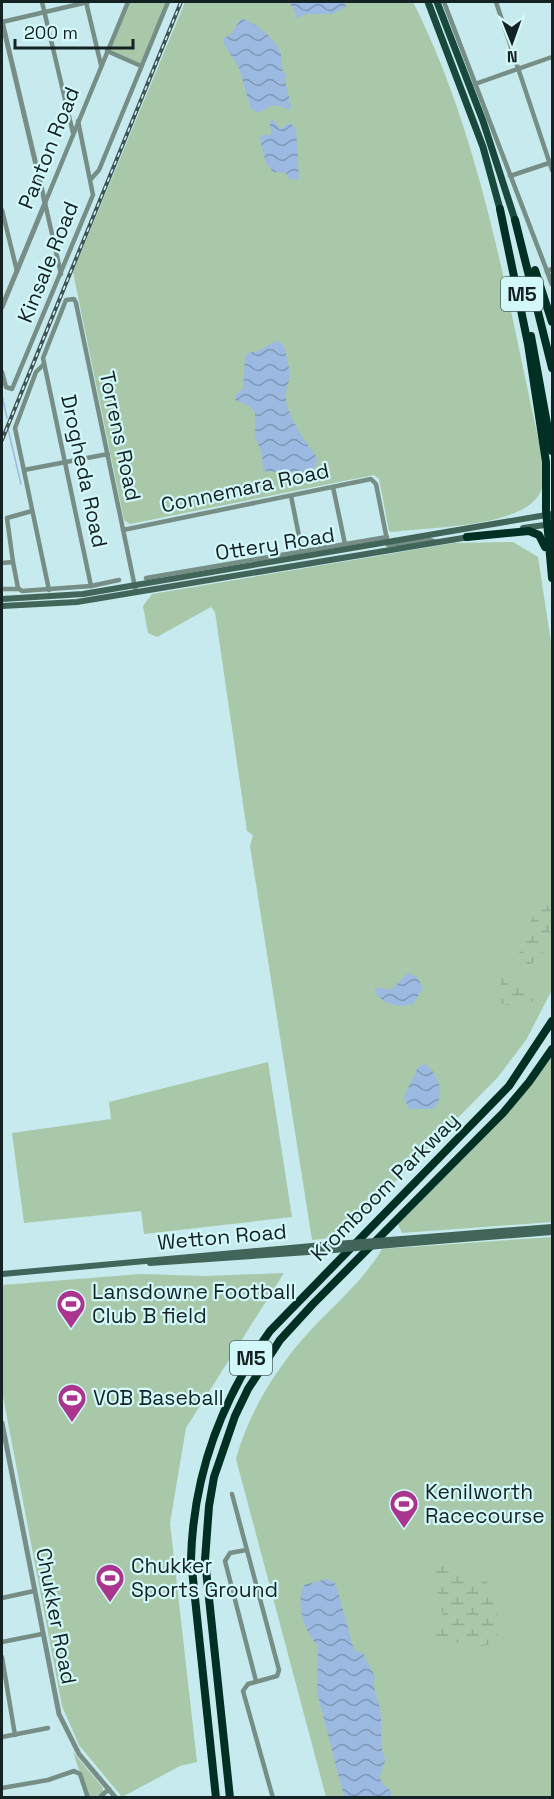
<svg xmlns="http://www.w3.org/2000/svg" width="554" height="1799" viewBox="0 0 554 1799" font-family="'Space Grotesk',sans-serif">
	<style>
		.green { fill: #a8c8a9 }
		.wetland { fill: url(#wetland-marsh) }
		.water { fill: url(#water-waves) }
		.lines { fill: none; stroke-linecap: round; stroke-linejoin: round }
		.stream { stroke: #9cbae1; stroke-width: 1.5 }
		.minor { stroke: #768e86; stroke-width: 4.5 }
		.tertiary { stroke: #768e86; stroke-width: 5 }
		.secondary { stroke: #42655a; stroke-width: 6 }
		.primary { stroke: #19493d; stroke-width: 7 }
		.motorway { stroke: #002f24; stroke-width: 8 }
		.rail-casing { stroke: #415355; stroke-width: 4 }
		.rail { stroke: #d3f8fa; stroke-width: 1.5; stroke-dasharray: 4.5; stroke-linecap: butt }
		.secondary-bridge { stroke: #42655a; stroke-width: 6 }
		.labels { text-anchor: middle; stroke-width: 4.5; stroke-linejoin: round; paint-order: stroke }
		.shield { fill: #d3f8fa; stroke: #4e6264; stroke-width: 1.5 }
		.shield-label { font-size: 20px; font-weight: bold; fill: #152223 }
		.street-label { font-size: 21px; fill: #152223; stroke: #d3f8fa }
		.poi-label { font-size: 21px; fill: #152223; stroke: #d3f8fa; text-anchor: start }
	</style>
	<defs>
		<pattern id="wetland-marsh" width="20" height="14" patternUnits="userSpaceOnUse" patternTransform="scale(1.5)"><rect width="20" height="14" fill="#a8c8a9"/><path d="M1 5h8M5 5V1M11 12h8M15 12V8" fill="none" stroke="#90ac91"/></pattern>
		<pattern id="water-waves" width="16" height="10" patternUnits="userSpaceOnUse" patternTransform="scale(1.5)"><rect width="16" height="10" fill="#9cbae1"/><path d="M0 5q4-4 8 0t8 0" fill="none" stroke="#7e97b6"/></pattern>
	</defs>
	<rect width="100%" height="100%" fill="#c6eaed"/>
	<g class="green">
		<path d="M128,2H168L141,66L107,51Z"/>
		<path d="M185,2H413C483,141 507,300 541,451C542,464 546,481 540,493C522,528 426,527 392,532L389,531L379,479L374,475L130,524L124,520L73,272Z"/>
		<path d="M513,542L538,557L552,649V990L526,1040L498,1077L341,1237L312,1240L250,846L253,835L247,831L215,612L211,607L157,637L148,633L143,606L152,594L454,543Z"/>
		<path d="M552,1056V1222L402,1233L398,1224L509,1112Z"/>
		<path d="M268,1062L292,1217L144,1234L141,1211L24,1223L12,1133L111,1119L109,1102Z"/>
		<path d="M552,1237V1797H326L236,1459C249,1412 276,1368 309,1332C335,1303 362,1283 382,1249Z"/>
		<path d="M284,1273L186,1428L170,1523L197,1762L180,1766L122,1797L79,1745L62,1706L2,1391V1285L141,1274L206,1276Z"/>
		<path d="M73,1752L103,1788V1792L95,1797H88Z"/>
	</g>
	<g class="wetland">
		<path d="M542,905L550,906C554,923 549,953 533,963C525,967 516,965 509,969L507,978L514,985L533,992L534,999L531,1004L509,1006L498,1002L502,973L519,954L534,913Z"/>
		<path d="M436,1557L487,1582C495,1602 503,1622 496,1642C479,1650 466,1645 449,1640C445,1639 440,1641 435,1640L433,1625L442,1627L445,1624L432,1571L437,1564L434,1563Z"/>
	</g>
	<g class="water">
		<path d="M289,2H344L346,7L332,14H307L296,18V13Z"/>
		<path d="M241,19C254,21 273,37 279,49C282,55 282,66 283,73L287,74L285,79L291,107L288,110C276,102 269,106 259,113L251,109L239,68L223,42V39L231,34Z"/>
		<path d="M273,119L280,129L289,123L296,128L299,180L289,179L286,173L273,172L266,163L260,139L261,135H271L270,121Z"/>
		<path d="M276,341L282,343C287,353 290,368 289,379C289,384 286,388 286,393C284,414 307,443 318,459L314,468L291,475L283,472L263,471L262,453L255,437V413L248,405L235,400V395L243,389L245,357L248,353L258,351Z"/>
		<path d="M408,973L417,977L423,988L413,1004C399,1009 384,1004 375,993V987L391,990Z"/>
		<path d="M425,1064C438,1072 447,1098 433,1109H409L404,1097L418,1067Z"/>
		<path d="M327,1579L336,1584L354,1650L363,1654L375,1677C371,1687 379,1700 380,1710C383,1726 378,1744 385,1758C385,1776 370,1774 392,1792L390,1797H344L317,1692L318,1646C304,1632 295,1603 304,1585Z"/>
	</g>
	<g class="lines">
		<g class="stream">
			<path d="M2,395L7,418"/>
			<path d="M8,429L21,484"/>
		</g>
		<g class="minor">
			<path d="M42,2L73,133"/>
			<path d="M86,2L101,65"/>
			<path d="M444,2L547,271"/>
			<path d="M496,2L552,170"/>
			<path d="M2,22L88,2"/>
			<path d="M107,51L141,66"/>
			<path d="M475,84L552,57"/>
			<path d="M510,176L552,162"/>
			<path d="M91,179L99,170L168,2"/>
			<path d="M2,210L17,271"/>
			<path d="M61,274L45,203L128,2"/>
			<path d="M44,364L36,372L15,428L49,590"/>
			<path d="M2,372L6,387L12,389L93,195L78,121"/>
			<path d="M24,470L108,454"/>
			<path d="M333,487L345,544"/>
			<path d="M291,496L302,551"/>
			<path d="M123,530L371,479L376,484L388,545L431,540L436,542"/>
			<path d="M13,562L7,518L32,511"/>
			<path d="M2,563L13,562L18,588L22,591L91,586L119,580"/>
			<path d="M146,578L387,537"/>
			<path d="M91,586L43,358L66,300L74,299L76,303L136,592"/>
			<path d="M2,589H19"/>
			<path d="M232,1494L279,1670L277,1676L248,1684L243,1691L273,1798"/>
			<path d="M246,1550L230,1553L225,1561L256,1681"/>
			<path d="M2,1598L34,1591"/>
			<path d="M2,1642L42,1634"/>
			<path d="M2,1657L15,1735"/>
			<path d="M2,1737L48,1728"/>
			<path d="M2,1788L48,1780L74,1771L80,1774L88,1798"/>
			<path d="M99,1798L109,1789"/>
		</g>
		<g class="tertiary">
			<path d="M2,21L45,203L2,307"/>
			<path d="M552,269L547,271L552,284"/>
			<path d="M2,1423L59,1714L79,1754L116,1798"/>
		</g>
		<g class="secondary">
			<path d="M523,528L552,524"/>
			<path d="M2,599L83,594L552,514"/>
			<path d="M2,606L77,602L469,537"/>
			<path d="M402,1239L552,1227"/>
			<path d="M401,1244L552,1232"/>
			<path d="M150,1263L323,1251"/>
			<path d="M2,1274L323,1245"/>
		</g>
		<g class="primary">
			<path d="M428,2L483,147L500,209"/>
			<path d="M437,2L483,121L515,220"/>
		</g>
		<g class="motorway">
			<path d="M500,209L528,344L546,462V510L552,578"/>
			<path d="M515,220L552,368"/>
			<path d="M535,270L552,322"/>
			<path d="M531,336L552,451"/>
			<path d="M467,537L529,531L539,535L545,547"/>
			<path d="M216,1798L191,1560C193,1474 221,1400 270,1331L509,1086L552,1021"/>
			<path d="M230,1798L205,1560L209,1506L214,1477L235,1416L248,1389L280,1340L313,1304L503,1113L529,1082L552,1049"/>
		</g>
		<g class="rail-casing">
			<path id="rail" d="M2,440L181,2"/>
		</g>
		<use href="#rail" class="rail"/>
		<g class="secondary-bridge">
			<path d="M323,1245L402,1239"/>
			<path d="M323,1251L401,1244"/>
		</g>
	</g>
	<defs>
		<g id="stadium-pin" transform="scale(1.5)"><path d="M0 17L-7.5 6A9.5 9.5 0 1 1 7.5 6Z" fill="#a9358f" stroke="#d3f8fa"/><path d="M0-5a6.5 5 0 1 0 0 10a6.5 5 0 1 0 0-10ZM-3.5-1.8h7v3.6h-7Z" fill="#fff"/></g>
	</defs>
	<g fill-rule="evenodd">
		<use href="#stadium-pin" x="71" y="1304"/>
		<use href="#stadium-pin" x="72" y="1398"/>
		<use href="#stadium-pin" x="404" y="1504"/>
		<use href="#stadium-pin" x="110" y="1578"/>
	</g>
	<g class="labels">
		<g class="shield">
			<rect x="501" y="277" width="42" height="34" rx="4.5"/>
			<rect x="230" y="1341" width="42" height="34" rx="4.5"/>
		</g>
		<g class="shield-label">
			<text x="522" y="301">M5</text>
			<text x="251" y="1365">M5</text>
		</g>
		<g class="street-label">
			<text transform="translate(49 148) rotate(-68)" y="7">Panton Road</text>
			<text transform="translate(48 262) rotate(-68)" y="7">Kinsale Road</text>
			<text transform="translate(120 436) rotate(78)" y="7">Torrens Road</text>
			<text transform="translate(84 471) rotate(78)" y="7">Drogheda Road</text>
			<text transform="translate(245 488) rotate(-12)" y="7">Connemara Road</text>
			<text transform="translate(275 544) rotate(-9)" y="7">Ottery Road</text>
			<text transform="translate(385 1187) rotate(-45)" y="7">Kromboom Parkway</text>
			<text transform="translate(222 1237) rotate(-5)" y="7">Wetton Road</text>
			<text transform="translate(56 1616) rotate(79)" y="7">Chukker Road</text>
		</g>
		<g class="poi-label">
			<text x="92" y="1299">Lansdowne Football<tspan x="92" dy="24">Club B field</tspan></text>
			<text x="93" y="1405">VOB Baseball</text>
			<text x="425" y="1499">Kenilworth<tspan x="425" dy="24">Racecourse</tspan></text>
			<text x="131" y="1573">Chukker<tspan x="131" dy="24">Sports Ground</tspan></text>
		</g>
	</g>
	<rect width="554" height="1799" fill="none" stroke="#152223" stroke-width="6"/>
	<g transform="translate(512 42) rotate(179)" stroke="#d3f8fa" stroke-width="4.5" paint-order="stroke">
	<path d="M0-4.5L10 22L0 15L-10 22Z" fill="#152223"/>
	<text y="-9" font-size="16" font-weight="bold" text-anchor="middle" fill="#152223">N</text>
	</g>
	<path d="M15 39v9h118v-9" fill="none" stroke="#152223" stroke-width="3"/>
	<text x="24" y="39" font-size="18" fill="#152223" stroke="#d3f8fa" stroke-width="4.5" paint-order="stroke">200 m</text>
</svg>
